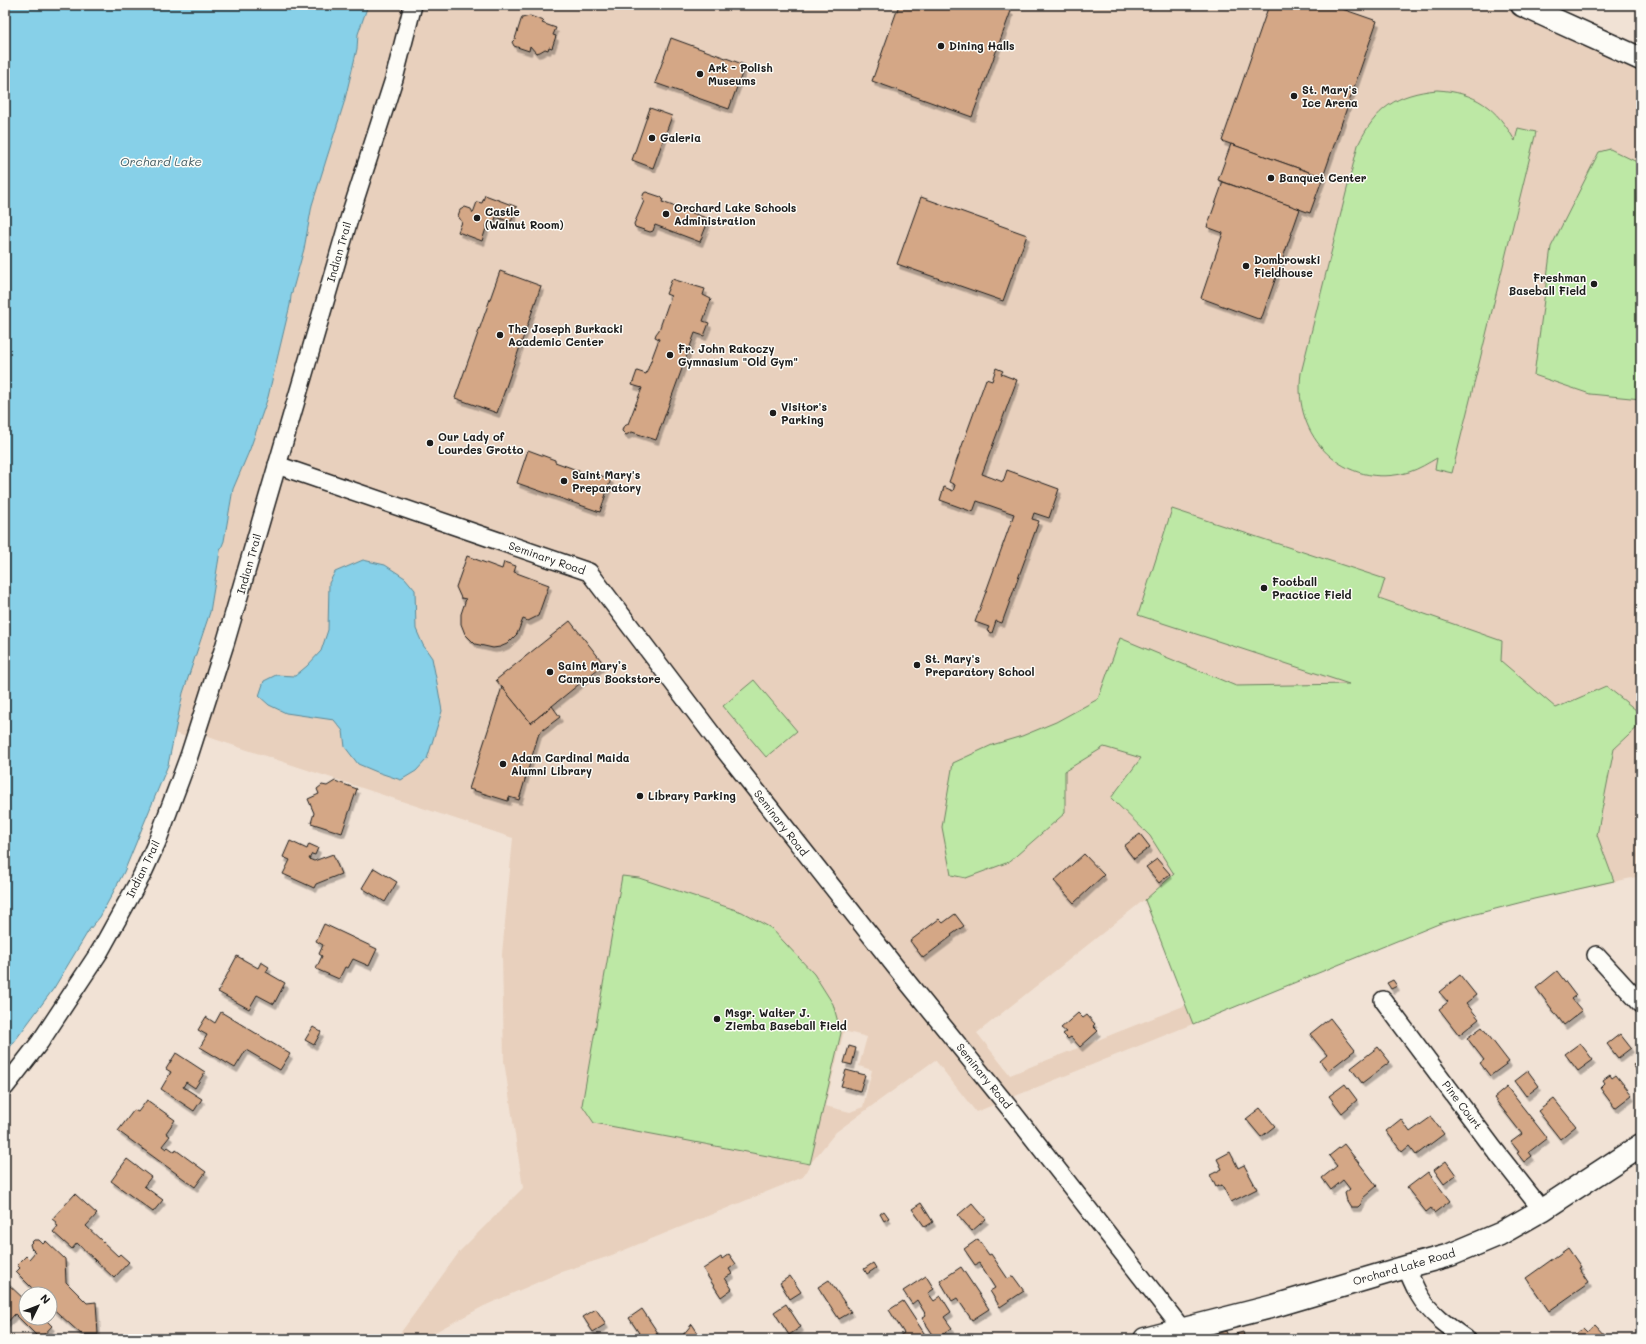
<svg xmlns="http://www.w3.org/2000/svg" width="1646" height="1344" viewBox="0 0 1646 1344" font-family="Mali,sans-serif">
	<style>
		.built { fill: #e8d0bd; fill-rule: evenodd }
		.green { fill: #bde8a5; stroke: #6c8260 }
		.water { fill: #87d0e8; stroke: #5c8896 }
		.building { fill: #d4a786; stroke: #1c1c1c; filter: url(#shadow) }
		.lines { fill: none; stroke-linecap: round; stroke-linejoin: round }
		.street-casing { stroke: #1c1c1c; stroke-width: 20 }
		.secondary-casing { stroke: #1c1c1c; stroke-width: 25 }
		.street { stroke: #fdfcf7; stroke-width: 17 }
		.secondary { stroke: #fdfcf7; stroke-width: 22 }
		.poi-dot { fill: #1c1c1c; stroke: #fdfcf7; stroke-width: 1.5 }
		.labels { text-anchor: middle; stroke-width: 3; stroke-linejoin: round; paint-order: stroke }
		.poi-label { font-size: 11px; font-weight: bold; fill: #1c1c1c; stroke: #fdfcf7; text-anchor: start }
		.street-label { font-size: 11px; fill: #1c1c1c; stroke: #fdfcf7 }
		.water-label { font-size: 12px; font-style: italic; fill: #415b63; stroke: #fdfcf7 }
	</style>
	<defs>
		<filter id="shadow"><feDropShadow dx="2.5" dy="4.5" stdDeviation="0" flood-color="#0004"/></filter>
	</defs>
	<rect width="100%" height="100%" fill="#f1e2d5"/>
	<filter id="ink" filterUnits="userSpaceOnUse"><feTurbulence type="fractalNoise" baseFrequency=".025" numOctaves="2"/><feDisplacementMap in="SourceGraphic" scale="8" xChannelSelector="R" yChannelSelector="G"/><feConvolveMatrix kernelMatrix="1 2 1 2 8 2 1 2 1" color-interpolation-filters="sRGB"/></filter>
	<g filter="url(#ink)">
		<path class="built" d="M368,5H1498L1641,71V876L1534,899L1441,923L976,1112L935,1060L836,1132L810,1164L803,1177L607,1257L561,1272L484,1306L433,1333L416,1339H396L460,1251L523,1188L504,1061L502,954L513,838L205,736L202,742L174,733L183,693L210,612L220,551L224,541L233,489L250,449L268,397L290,305L291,296L304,249L312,205L344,103L357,49L358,34ZM1144,900L1186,1005L1010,1075L977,1033ZM844,1031L867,1037L859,1066L872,1070L863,1107L850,1112L825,1106Z"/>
		<g class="green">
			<path d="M1437,90C1475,92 1497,108 1515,141L1518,128L1536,132L1452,473L1435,469L1437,458C1428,463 1419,469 1409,472C1344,491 1292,437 1301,373L1358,145C1376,108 1396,94 1437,90Z"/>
			<path d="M1610,149L1641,164V399L1590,394L1534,375L1551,247L1599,152Z"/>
			<path d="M1172,509L1385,579L1379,598L1502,641L1501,661L1556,708L1606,686L1641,714V724L1614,749L1597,835L1614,881L1534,899L1441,923L1193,1024L1145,900L1174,874L1150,836L1111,798L1141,758L1104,747L1065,771V813L1009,862L966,878L951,875L942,827L953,763L992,745L1022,736L1056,722L1098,699L1120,638L1236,686L1349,684L1138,615Z"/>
			<path d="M1641,638V678L1637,677Z"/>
			<path d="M754,680L797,731L766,757L723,706Z"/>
			<path d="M622,876L639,878L742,912L771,928L814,974L833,1004L841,1033L810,1164L594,1123L582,1105Z"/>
		</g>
		<g class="water">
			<path d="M5,5H368L358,34L357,49L344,103L312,205L304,249L291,296L290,305L268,397L250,449L233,489L224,541L220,551L210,612L183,693L168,765L124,872L100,917L89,930L54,988L5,1054Z"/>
			<path d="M363,560L385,565L405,578L415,590L416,629L423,645L432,658L437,683L442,711L427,759L416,771L401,780L377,772L358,764L345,747L343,731L334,720L286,713L269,705L259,696L264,681L276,675L295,676L307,666L321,651L328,630L329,583L335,572Z"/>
		</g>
		<g class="building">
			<path d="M899,5H995L1011,11L972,117L872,81Z"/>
			<path d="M1269,5H1331L1377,21L1323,177L1222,141Z"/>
			<path d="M530,16L544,21L542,23L556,28L553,35L556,36L552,48L549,47L548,50L545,49L540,52L536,53L530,46L529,51L514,46L512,42L515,39L521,20L522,18Z"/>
			<path d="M671,38L745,65L729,109L655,83Z"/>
			<path d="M650,108L672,116L653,168L632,160Z"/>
			<path d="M1231,144L1323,177L1310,213L1218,180Z"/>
			<path d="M1223,182L1300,209L1261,320L1201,298L1223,233L1207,227Z"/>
			<path d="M646,192L661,197L663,199L662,202L709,219L700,242L655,225L653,231L650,232L635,227L634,224L644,201L642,198L644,193Z"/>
			<path d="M485,195L517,207L511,222L496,217L494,223L488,222L482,241L458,232L462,222L458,216L460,210L465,207L471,209L473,213L477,202L482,203Z"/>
			<path d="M921,197L1027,235L1003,301L897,264Z"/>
			<path d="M500,271L541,286L497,413L455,398Z"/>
			<path d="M672,279L705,289L703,295L711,299L703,321L709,323L704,336L695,333L656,440L632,432L626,435L622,431L623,427L628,424L642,388L632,385L637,371L646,374L659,339L655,337L656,334L659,330L671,296L666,294Z"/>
			<path d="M996,368L1003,371L1001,374L1017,380L982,474L1003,482L1007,470L1059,489L1049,518L1034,513L1032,519L1039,521L1036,529L1002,623L996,621L992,633L987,631L989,627L975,622L1014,514L977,501L973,512L940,500L944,487L953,491L955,485L949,482L986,379L992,381Z"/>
			<path d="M528,450L555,460V462L566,466L585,473L586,471L611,479L600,512L517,483Z"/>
			<path d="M467,556L502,569L504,562L516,566L514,572L549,585L538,616L528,621L523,619L517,634L507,644L500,647L493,648L475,644L465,634L461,624V614L466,599L461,598L456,587Z"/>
			<path d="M570,621L604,664L531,723L496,680Z"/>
			<path d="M502,687L531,723L552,706L560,717L539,733L519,800L509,797L508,801L469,789Z"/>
			<path d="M335,781L357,789L342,833L311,823L314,813L308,799L319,794L317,789L322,785L327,786Z"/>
			<path d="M1140,834L1150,847L1134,859L1124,846Z"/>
			<path d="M290,841L307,849L309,844L318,848L315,855L312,854L309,859L314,861L333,854L341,874L316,884L314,888L283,874L290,860L283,857Z"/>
			<path d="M1084,854L1104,875L1074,903L1054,881Z"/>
			<path d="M1157,859L1170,874L1159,883L1146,867Z"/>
			<path d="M374,868L397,882L385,902L362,888Z"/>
			<path d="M955,914L964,926L951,935L952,936L923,958L910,941L939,919L943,923Z"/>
			<path d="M324,924L377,949L369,966L353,959L348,968L345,967L339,979L316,969L322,956L319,954L323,945L316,941Z"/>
			<path d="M237,956L258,968L261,962L269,967L266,972L285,983L274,1004L257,995L249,1009L218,992Z"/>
			<path d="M1557,971L1576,996L1572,999L1582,1011L1564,1025L1536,988Z"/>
			<path d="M1460,975L1476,995L1466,1003L1479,1019L1459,1035L1439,1009L1448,1002L1439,992Z"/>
			<path d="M1393,980L1397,986L1391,989L1387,983Z"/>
			<path d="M221,1012L290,1054L280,1070L246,1050L235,1068L200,1047L207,1035L198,1030L206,1017L215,1023Z"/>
			<path d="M1078,1013L1083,1018L1087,1015L1095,1024L1093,1026L1098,1031L1080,1047L1071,1037L1068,1039L1063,1034L1066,1032L1061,1028Z"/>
			<path d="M1330,1018L1355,1050L1328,1071L1320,1061L1327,1055L1310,1034Z"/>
			<path d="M313,1027L321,1032L314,1045L305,1040Z"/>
			<path d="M1482,1027L1509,1062L1490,1076L1480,1063L1484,1060L1467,1038Z"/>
			<path d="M1620,1034L1631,1048L1618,1058L1607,1044Z"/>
			<path d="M1580,1043L1593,1060L1578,1071L1565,1054Z"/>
			<path d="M849,1046L856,1048L852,1065L844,1063Z"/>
			<path d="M1378,1047L1390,1062L1362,1083L1351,1068Z"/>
			<path d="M176,1053L205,1072L195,1088L186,1082L183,1087L202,1099L194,1111L161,1089L171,1072L166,1069Z"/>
			<path d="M1641,1059V1076L1633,1065Z"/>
			<path d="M846,1070L865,1075L860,1091L841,1086Z"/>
			<path d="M1528,1071L1539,1086L1526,1096L1515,1081Z"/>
			<path d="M1610,1075L1612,1078L1616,1075L1632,1095L1615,1108L1600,1088L1605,1083L1603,1080Z"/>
			<path d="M1345,1084L1357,1100L1342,1113L1329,1096Z"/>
			<path d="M1507,1087L1547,1138L1529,1152L1532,1156L1524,1162L1517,1153L1519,1152L1511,1142L1522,1134L1494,1098Z"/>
			<path d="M1554,1099L1576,1126L1560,1139L1538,1111Z"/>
			<path d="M147,1100L175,1120L166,1133L170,1136L162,1146L166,1149L168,1147L175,1152L176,1150L206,1172L195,1187L118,1131L134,1110L138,1112Z"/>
			<path d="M1260,1108L1275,1126L1261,1137L1246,1119Z"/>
			<path d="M1431,1117L1444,1134L1416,1155L1409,1146L1402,1152L1386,1131L1401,1119L1410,1132Z"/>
			<path d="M1344,1144L1377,1186L1363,1198L1361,1204L1358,1207H1351L1347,1201L1345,1193L1350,1189L1343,1180L1331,1190L1322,1178L1337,1166L1329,1156Z"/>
			<path d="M1230,1152L1238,1168L1244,1165L1257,1189L1231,1202L1222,1185L1216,1187L1210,1175L1222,1169L1217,1159Z"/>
			<path d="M127,1159L151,1177L144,1186L163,1200L153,1212L111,1181Z"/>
			<path d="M1446,1161L1456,1175L1444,1184L1434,1170Z"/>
			<path d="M1428,1172L1450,1201L1434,1213L1431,1208L1426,1212L1407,1188Z"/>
			<path d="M75,1194L97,1214L86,1226L118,1256L120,1254L129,1262L114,1278L77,1243L72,1249L53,1232L58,1226L55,1224L57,1223L52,1219Z"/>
			<path d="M921,1203L933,1222L925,1227L912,1209Z"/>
			<path d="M972,1203L986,1219L972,1231L958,1215Z"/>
			<path d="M884,1211L889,1218L884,1221L880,1214Z"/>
			<path d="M978,1239L989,1255L991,1254L1008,1279L1013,1276L1024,1291L1000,1307L990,1291L995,1288L979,1263L975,1265L964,1249Z"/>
			<path d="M34,1240H39L43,1244L46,1241L65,1259L66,1282L87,1303L96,1302L98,1334H81L50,1306V1294H38L16,1272L20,1268L17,1265L26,1256L29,1259L35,1252L31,1248L30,1244Z"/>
			<path d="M1568,1248L1581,1267L1579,1268L1589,1283L1549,1311L1526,1278Z"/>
			<path d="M729,1254L736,1264L729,1269L732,1274L725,1278L732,1289L721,1297L703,1269L721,1257L722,1259Z"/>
			<path d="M873,1263L876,1268L867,1274L864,1269Z"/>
			<path d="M961,1267L989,1309L972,1320L957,1298L952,1301L940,1281Z"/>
			<path d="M790,1276L801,1292L790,1299L780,1283Z"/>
			<path d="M926,1276L934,1289L928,1293L934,1301L941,1296L951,1312L944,1317L952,1328L936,1339L922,1318L926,1315L917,1300L912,1304L903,1291Z"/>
			<path d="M829,1280L851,1312L839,1319L818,1287Z"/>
			<path d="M6,1282L26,1301V1318H44L52,1326L40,1339L15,1314L5,1325V1283Z"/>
			<path d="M903,1301L928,1339L896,1338L904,1333L889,1310Z"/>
			<path d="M786,1304L801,1327L789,1335L774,1312Z"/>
			<path d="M596,1309L606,1324L593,1332L583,1317Z"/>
			<path d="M642,1309L658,1333L648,1339H643L629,1318Z"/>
			<path d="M692,1324L702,1339H683L682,1336Z"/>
			<path d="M1595,1324L1609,1339H1570L1583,1327L1587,1331Z"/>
			<path d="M1226,1331L1228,1336L1243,1332L1245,1339H1198Z"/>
		</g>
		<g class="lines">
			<g class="street-casing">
				<g id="street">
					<path d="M277,465L589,572L718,742L909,984L1015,1115L1182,1329"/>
					<path d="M1596,955L1641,1004"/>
					<path d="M1383,1000L1494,1149L1542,1210"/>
					<path d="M5,1087L40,1042L100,951L142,875L157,842L189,756L225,644L352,209L394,79L413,5"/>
					<path d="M1406,1267C1410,1276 1414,1286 1419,1295C1430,1314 1449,1327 1466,1339"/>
				</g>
			</g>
			<g class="secondary-casing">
				<g id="secondary">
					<path d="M1522,5L1641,59"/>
					<path d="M1145,1339L1274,1306L1406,1267L1450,1255L1500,1234L1542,1210L1641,1145"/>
				</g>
			</g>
			<use href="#street" class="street"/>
			<use href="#secondary" class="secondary"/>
		</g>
	</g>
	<g class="poi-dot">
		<circle cx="941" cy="46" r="4"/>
		<circle cx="700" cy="74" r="4"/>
		<circle cx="1294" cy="96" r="4"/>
		<circle cx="652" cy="138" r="4"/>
		<circle cx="1271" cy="178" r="4"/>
		<circle cx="666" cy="214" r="4"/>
		<circle cx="477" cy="218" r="4"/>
		<circle cx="1246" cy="266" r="4"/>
		<circle cx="1594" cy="284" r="4"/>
		<circle cx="500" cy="335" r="4"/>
		<circle cx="670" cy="355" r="4"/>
		<circle cx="773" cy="413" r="4"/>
		<circle cx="430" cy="443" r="4"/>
		<circle cx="564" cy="481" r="4"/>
		<circle cx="1264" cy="588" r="4"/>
		<circle cx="917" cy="665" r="4"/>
		<circle cx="550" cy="672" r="4"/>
		<circle cx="503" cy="764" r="4"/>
		<circle cx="640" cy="796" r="4"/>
		<circle cx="717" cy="1019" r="4"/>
	</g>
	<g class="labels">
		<g class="poi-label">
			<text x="949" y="50">Dining Halls</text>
			<text x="708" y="72">Ark - Polish<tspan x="708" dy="13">Museums</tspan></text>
			<text x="1302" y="94">St. Mary's<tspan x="1302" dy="13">Ice Arena</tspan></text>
			<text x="660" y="142">Galeria</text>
			<text x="1279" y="182">Banquet Center</text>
			<text x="674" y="212">Orchard Lake Schools<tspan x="674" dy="13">Administration</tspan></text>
			<text x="485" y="216">Castle<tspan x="485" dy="13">(Walnut Room)</tspan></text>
			<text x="1254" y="264">Dombrowski<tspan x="1254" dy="13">Fieldhouse</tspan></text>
			<text x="1586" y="282" text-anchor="end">Freshman<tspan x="1586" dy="13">Baseball Field</tspan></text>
			<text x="508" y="333">The Joseph Burkacki<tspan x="508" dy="13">Academic Center</tspan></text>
			<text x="678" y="353">Fr. John Rakoczy<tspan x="678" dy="13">Gymnasium "Old Gym"</tspan></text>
			<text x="781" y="411">Visitor's<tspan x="781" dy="13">Parking</tspan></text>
			<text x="438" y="441">Our Lady of<tspan x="438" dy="13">Lourdes Grotto</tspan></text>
			<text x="572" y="479">Saint Mary's<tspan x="572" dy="13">Preparatory</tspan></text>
			<text x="1272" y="586">Football<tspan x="1272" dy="13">Practice Field</tspan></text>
			<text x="925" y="663">St. Mary's<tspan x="925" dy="13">Preparatory School</tspan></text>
			<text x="558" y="670">Saint Mary’s<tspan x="558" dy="13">Campus Bookstore</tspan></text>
			<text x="511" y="762">Adam Cardinal Maida<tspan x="511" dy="13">Alumni Library</tspan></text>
			<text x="648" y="800">Library Parking</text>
			<text x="725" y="1017">Msgr. Walter J.<tspan x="725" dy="13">Ziemba Baseball Field</tspan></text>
		</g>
		<g class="street-label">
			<text transform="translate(339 252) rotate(-74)" y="4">Indian Trail</text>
			<text transform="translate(547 558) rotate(19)" y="4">Seminary Road</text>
			<text transform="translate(249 564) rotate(-74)" y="4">Indian Trail</text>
			<text transform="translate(781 823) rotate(52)" y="4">Seminary Road</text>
			<text transform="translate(143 869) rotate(-64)" y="4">Indian Trail</text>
			<text transform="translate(984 1076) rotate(51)" y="4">Seminary Road</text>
			<text transform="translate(1462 1105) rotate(53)" y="4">Pine Court</text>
			<text transform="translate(1404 1267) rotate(-16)" y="4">Orchard Lake Road</text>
		</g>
		<g class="water-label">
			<text x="161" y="166">Orchard Lake</text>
		</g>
	</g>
	<rect width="1646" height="1344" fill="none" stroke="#fdfcf7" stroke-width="20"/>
	<rect x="10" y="10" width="1626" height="1324" fill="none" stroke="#1c1c1c" stroke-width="1.5" filter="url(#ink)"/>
	<g transform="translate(38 1306) rotate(47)"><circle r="19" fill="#fdfcf7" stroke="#a3a29f"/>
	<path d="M0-3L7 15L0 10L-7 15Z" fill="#1c1c1c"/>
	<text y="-6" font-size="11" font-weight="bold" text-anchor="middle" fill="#1c1c1c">N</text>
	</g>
</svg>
